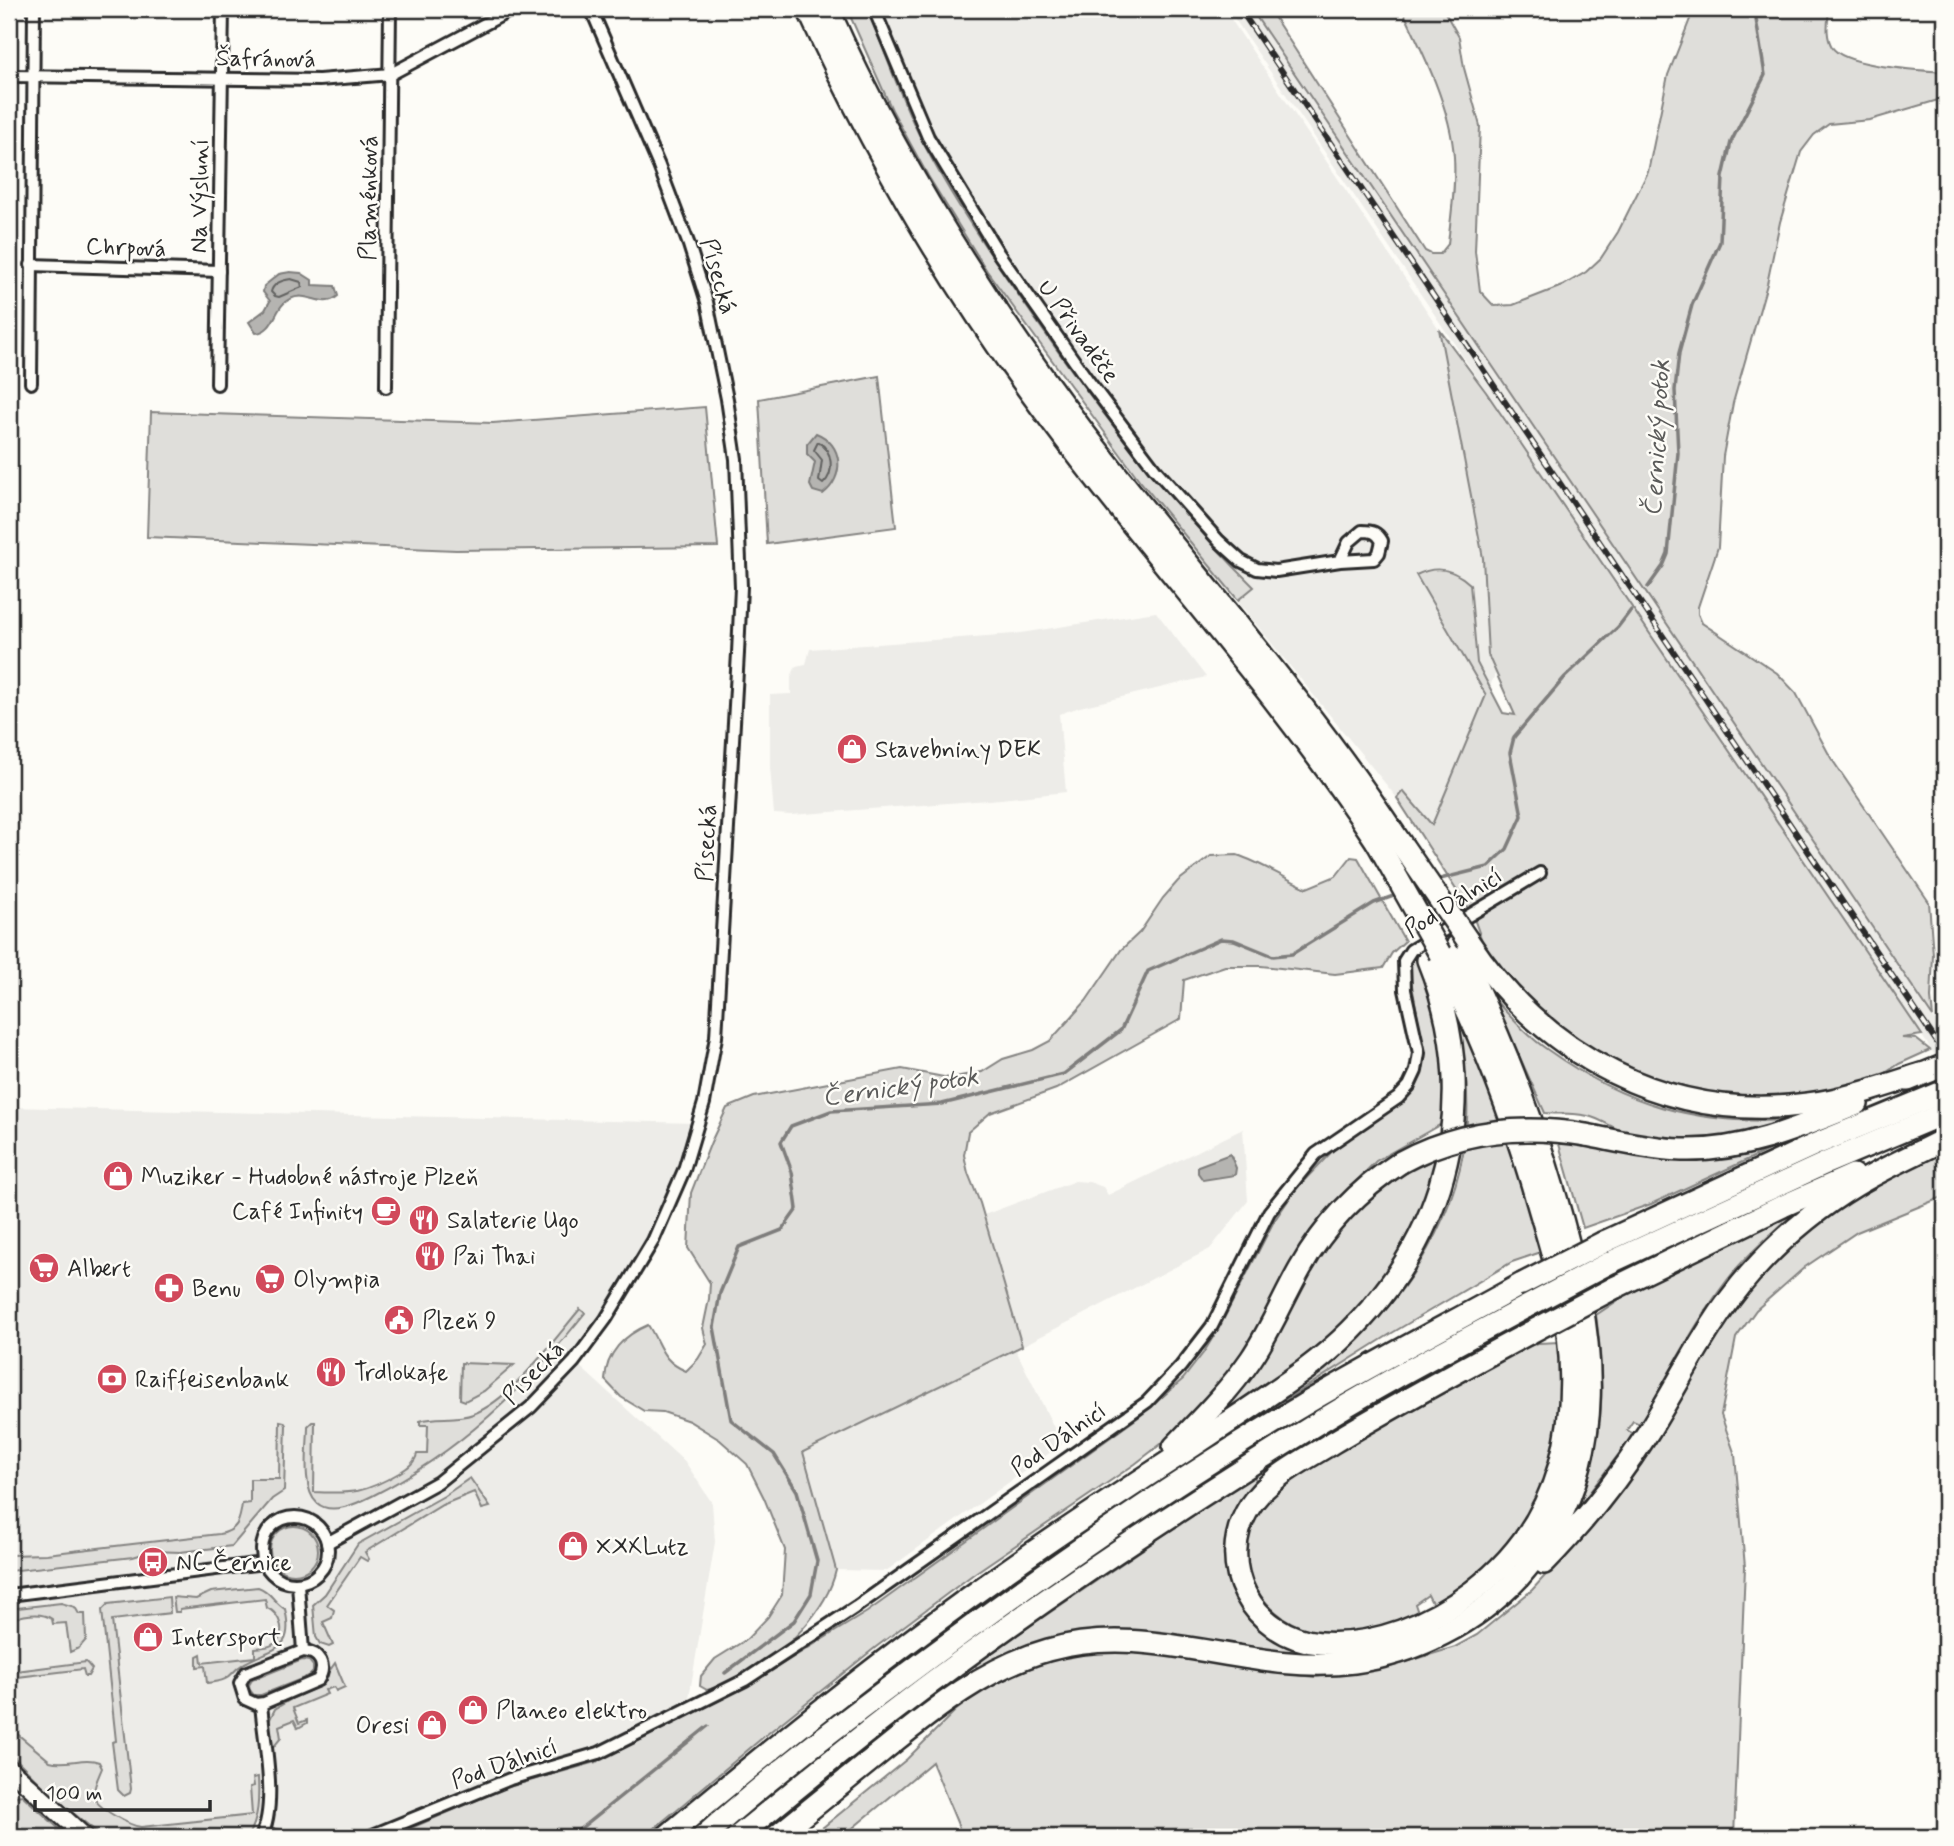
<svg xmlns="http://www.w3.org/2000/svg" width="1954" height="1846" viewBox="0 0 1954 1846" font-family="Mynerve,sans-serif">
	<style>
		.built { fill: #edece8 }
		.green { fill: #dfdeda; stroke: #858482; stroke-width: 2 }
		.water { fill: #b5b4b1; stroke: #7e7d7b; stroke-width: 2 }
		.lines { fill: none; stroke-linecap: round; stroke-linejoin: round }
		.shore { stroke: #626261; stroke-width: 2 }
		.stream { stroke: #7e7d7b; stroke-width: 3.5 }
		.street-casing { stroke: #2b2b2b; stroke-width: 16 }
		.secondary-casing { stroke: #2b2b2b; stroke-width: 21 }
		.highway-casing { stroke: #2b2b2b; stroke-width: 26 }
		.street { stroke: #fdfcf7; stroke-width: 10 }
		.secondary { stroke: #fdfcf7; stroke-width: 16 }
		.highway { stroke: #fdfcf7; stroke-width: 21 }
		.rail-casing { stroke: #2b2b2b; stroke-width: 6 }
		.rail { stroke: #fdfcf7; stroke-width: 3.5; stroke-dasharray: 10; stroke-linecap: butt }
		.highway-bridge-casing { stroke: #2b2b2b; stroke-width: 26; stroke-linecap: butt }
		.highway-bridge { stroke: #fdfcf7; stroke-width: 21 }
		.labels { text-anchor: middle; stroke-width: 5; stroke-linejoin: round; paint-order: stroke }
		.street-label { font-size: 24px; fill: #2b2b2b; stroke: #fdfcf7 }
		.poi-label { font-size: 24px; fill: #2b2b2b; stroke: #fdfcf7; text-anchor: start }
		.water-label { font-size: 26px; font-style: italic; fill: #5b5b5a; stroke: #fdfcf7 }
	</style>
	<rect width="100%" height="100%" fill="#fdfcf7"/>
	<filter id="ink" filterUnits="userSpaceOnUse"><feTurbulence type="fractalNoise" baseFrequency=".0143" numOctaves="2"/><feDisplacementMap in="SourceGraphic" scale="14" xChannelSelector="R" yChannelSelector="G"/><feConvolveMatrix kernelMatrix="1 2 1 2 8 2 1 2 1" color-interpolation-filters="sRGB"/></filter>
	<g filter="url(#ink)">
		<g class="built">
			<path d="M856,9H1224L1439,329L1483,558L1488,655L1496,672L1432,826L1403,791L1397,798L1140,481L1054,365L987,271Z"/>
			<path d="M1228,9H1251L1432,275L1945,1035V1070Z"/>
			<path d="M1156,612L1206,677L1080,707L1059,714L1066,792L1001,799L791,815L774,814L770,767V695L791,694V677L796,666L806,664L810,649L1014,634Z"/>
			<path d="M9,1107L698,1123L653,1241L575,1362L686,1463L712,1503L715,1542L686,1716L596,1762L505,1788L390,1837H278L254,1824L126,1835L9,1732Z"/>
			<path d="M1243,1129L1248,1201L1210,1249L1022,1346L984,1215L1075,1181L1089,1182L1103,1187L1108,1195Z"/>
			<path d="M1016,1350L1062,1444L886,1571L836,1570L803,1452Z"/>
		</g>
		<g class="green">
			<path d="M847,9H867C883,46 896,85 913,122C945,190 990,254 1033,316C1100,412 1170,504 1254,587L1238,600L1140,481L987,271L928,176L892,110Z"/>
			<path d="M1251,9H1269L1425,251L1431,254H1440L1448,244C1451,215 1456,185 1454,157C1451,109 1423,52 1402,9H1443L1459,37L1464,68L1480,126L1475,251L1480,291L1494,306L1513,305L1562,286L1586,272L1601,258L1618,232L1648,172L1668,75L1694,9H1829C1828,22 1825,35 1832,47C1844,67 1922,70 1945,72V98L1870,120L1829,124L1814,135L1801,152L1780,222L1767,284L1733,403L1723,456L1718,547L1698,607V614L1702,623L1777,673L1796,693L1831,758L1929,902L1933,955L1931,998L1933,1017Z"/>
			<path d="M1439,329L1486,392L1922,1035L1902,1038L1916,1039L1930,1050L1899,1064L1869,1084L1795,1098L1715,1097L1642,1076L1606,1058L1569,1034L1529,1000L1504,973L1485,949L1473,916L1397,798L1403,791L1432,825L1486,695L1416,575C1436,565 1453,568 1470,584L1477,663L1503,713L1515,715L1488,655L1483,558Z"/>
			<path d="M879,376L896,527L767,544L759,399Z"/>
			<path d="M705,407L718,547L456,550L147,537L151,412L493,423Z"/>
			<path d="M1237,855C1262,863 1283,878 1307,888L1336,876L1351,857L1358,858L1405,941L1392,953L1383,968L1335,974L1261,966H1225L1184,980L1181,1019L1056,1089L990,1113L968,1132L964,1155L968,1173L980,1203L1022,1346L803,1452L836,1570C827,1611 783,1654 747,1674C735,1682 720,1686 707,1690L700,1686L701,1676L715,1659L747,1639L768,1617L782,1595L785,1550L764,1498L747,1464L720,1440L689,1421L663,1412L644,1411L621,1397L605,1380C606,1353 624,1335 648,1325C661,1345 661,1361 686,1371L698,1359L707,1344L703,1328L709,1299L710,1283L688,1248L691,1193L711,1142L727,1108L754,1097L902,1069L949,1078L982,1072L1003,1059L1033,1050L1050,1041L1086,1001L1121,950L1140,932L1163,898L1178,881L1211,856Z"/>
			<path d="M1415,954L1434,1002L1446,1076L1443,1123L1376,1161L1324,1214L1304,1241L1262,1320L1231,1372L1174,1434L1135,1464L975,1573L876,1647L761,1739L644,1837H390L505,1788L596,1762L738,1691L867,1612L1140,1416L1183,1379L1204,1352L1221,1324L1274,1221L1296,1189L1341,1142L1402,1101L1416,1087L1422,1073L1424,1051L1409,969Z"/>
			<path d="M1493,998C1510,1016 1527,1036 1548,1050C1625,1105 1696,1125 1790,1120C1740,1138 1680,1149 1627,1133C1614,1129 1601,1119 1588,1116C1574,1113 1559,1114 1545,1113Z"/>
			<path d="M1458,1024L1465,1026L1499,1110L1544,1251L1512,1262L1392,1333L1233,1433L1231,1429C1268,1405 1306,1382 1341,1354C1409,1297 1462,1210 1467,1120C1469,1088 1463,1056 1458,1024Z"/>
			<path d="M1786,1142L1651,1204L1583,1228L1559,1144Z"/>
			<path d="M1945,1150V1196L1857,1232L1805,1267L1756,1310L1736,1338L1721,1415L1735,1455L1745,1567L1734,1837H963L932,1762L842,1837H811L907,1759L955,1711L979,1693L1017,1672L1048,1659L1078,1652L1148,1650L1259,1671L1315,1677L1390,1667L1455,1647L1477,1635L1532,1590L1566,1553L1756,1278L1842,1201Z"/>
			<path d="M1440,1156L1417,1223L1379,1286L1325,1344L1223,1414L1222,1413L1248,1381L1330,1235L1376,1188Z"/>
			<path d="M1791,1213L1792,1215C1774,1232 1754,1248 1737,1268C1698,1315 1671,1371 1640,1424L1633,1421L1627,1430L1634,1434L1583,1501L1580,1500C1605,1436 1605,1382 1596,1315L1641,1285Z"/>
			<path d="M580,1309L585,1313C526,1388 458,1453 372,1496C358,1503 331,1516 317,1503C301,1489 308,1447 308,1426L312,1422H315L314,1492C352,1494 365,1493 399,1473C407,1468 415,1463 417,1454H427L428,1425H420V1421C437,1415 455,1421 473,1414C511,1400 553,1341 580,1309Z"/>
			<path d="M1559,1342C1560,1362 1563,1382 1562,1401C1558,1492 1509,1560 1434,1607L1428,1595L1415,1604L1419,1616C1390,1624 1362,1635 1331,1634C1276,1631 1228,1577 1253,1522C1262,1503 1277,1491 1291,1477L1513,1352L1538,1343Z"/>
			<path d="M461,1363L514,1365L484,1391L465,1401L460,1399Z"/>
			<path d="M280,1421L284,1422L286,1425L284,1491L272,1499L232,1546L180,1552L152,1551L133,1557L9,1571V1555L46,1554L219,1534C238,1531 240,1520 242,1504L250,1503V1479H279Z"/>
			<path d="M1252,1475L1260,1484L1236,1512L1252,1621C1276,1640 1291,1648 1321,1651L1319,1655L1257,1649L1161,1633L1126,1631L979,1670L974,1664Z"/>
			<path d="M470,1478L490,1507L482,1509L474,1492L442,1505L365,1552L369,1559L367,1561L360,1557L327,1605L334,1610L332,1618L323,1622L333,1645L329,1647L320,1644L316,1637L313,1605L325,1594L358,1544L444,1496Z"/>
			<circle cx="294" cy="1550" r="24"/>
			<path d="M258,1587C271,1591 274,1603 285,1609C295,1651 274,1647 245,1663C226,1674 236,1680 207,1683L205,1666L197,1667V1656L201,1654L202,1663L255,1657V1648C260,1647 267,1648 272,1645C288,1637 281,1613 267,1608L265,1599L180,1609V1612H175L173,1597L196,1599L211,1592Z"/>
			<path d="M169,1597L170,1613L112,1620L131,1789L130,1793L124,1796L118,1790L112,1742L116,1741L102,1610L108,1604Z"/>
			<path d="M61,1603L75,1607L79,1614H85L86,1640L79,1648L70,1652L66,1623L53,1624L52,1619C40,1611 20,1615 9,1621V1609Z"/>
			<path d="M302,1660L309,1661L313,1666V1672L309,1676L261,1695H254L250,1690L249,1685L252,1680Z"/>
			<path d="M86,1662L92,1669L88,1676H85L83,1669L9,1678V1672Z"/>
			<path d="M335,1663L345,1687L336,1691L334,1687L325,1690L327,1694L293,1708L299,1723L307,1720V1723L298,1728L294,1720L279,1726L281,1738L271,1750L269,1721L275,1709L293,1698L318,1687Z"/>
			<path d="M9,1727L50,1761C66,1766 84,1756 99,1762L102,1768C99,1776 93,1786 94,1796C95,1807 130,1826 141,1827L252,1815L250,1787L254,1786L253,1778L258,1777C259,1798 259,1819 248,1837H103L57,1800L9,1752Z"/>
			<path d="M22,1795L68,1837H23L9,1828V1809L16,1796Z"/>
		</g>
		<g class="water">
			<path d="M290,272L301,273L312,280V285L335,286L338,296C322,310 309,290 290,299C274,306 276,331 256,333L249,322L265,310L270,301L263,292L264,286L279,274Z"/>
			<path d="M816,433C844,444 845,477 823,494L813,491L810,485L815,462L807,454V444Z"/>
			<path d="M1230,1154L1236,1168L1235,1175L1203,1180L1198,1173V1166Z"/>
		</g>
		<g class="lines">
			<g class="shore">
				<path d="M291,279L301,282L302,287L279,297L275,296L271,292C273,283 283,280 291,279Z"/>
				<path d="M818,442C833,450 835,473 823,484L819,481L822,460L814,450Z"/>
			</g>
			<g class="stream">
				<path d="M1648,587L1663,566L1668,554L1678,453L1675,390L1679,353L1692,305L1720,242L1723,177L1731,142L1765,75L1755,13L1756,9"/>
				<path d="M1436,880L1488,867L1507,849L1522,816L1510,753L1514,737L1565,677L1618,627L1631,610"/>
				<path d="M725,1673L794,1621L811,1594L817,1561L797,1491L774,1454L731,1420L714,1327L720,1293L739,1247L782,1230L797,1209L792,1172L781,1142L791,1126L831,1111L942,1104L1064,1074L1121,1030L1148,971L1221,939L1234,940L1273,956L1292,954L1374,903L1399,894"/>
				<path d="M570,1837L708,1726"/>
			</g>
			<g class="street-casing">
				<g id="street">
					<path d="M874,9L928,137L999,254L1087,379L1155,469L1219,541L1241,561L1257,569L1276,571L1340,561L1374,559L1379,553L1382,541C1377,532 1372,531 1362,531L1349,542L1340,561"/>
					<path d="M9,76L319,80L391,74L513,9"/>
					<path d="M31,265L219,271"/>
					<path d="M31,383L34,9"/>
					<path d="M217,384L223,9"/>
					<path d="M386,387L390,9"/>
					<circle cx="295" cy="1550" r="33"/>
					<path d="M327,1543L438,1482L531,1407L574,1362L606,1319L653,1241L684,1170L704,1103L716,1037L738,653L741,587L736,459L727,399L707,302L689,245L659,166L591,9"/>
					<path d="M298,1584L303,1651"/>
					<path d="M9,1595L264,1563"/>
					<path d="M303,1651C320,1652 327,1666 318,1680L264,1703L256,1704L245,1699L240,1683L246,1673L251,1671Z"/>
					<path d="M263,1833L280,1837"/>
					<path d="M261,1837C278,1803 264,1742 261,1704"/>
					<path d="M368,1837L510,1779L599,1753L745,1680L856,1607L1147,1402L1181,1366L1212,1326L1269,1212L1316,1154L1398,1098L1409,1086L1416,1071L1419,1053L1405,990L1404,961L1411,950L1540,873"/>
				</g>
			</g>
			<g class="secondary-casing">
				<path id="secondary" d="M9,1768L85,1837"/>
			</g>
			<g class="highway-casing">
				<g id="highway">
					<path d="M808,9C870,144 943,273 1031,393C1142,546 1273,684 1377,842"/>
					<path d="M828,9C895,161 985,302 1085,434C1187,567 1300,692 1393,832"/>
					<path d="M1468,941C1544,1056 1668,1123 1808,1104C1847,1099 1884,1086 1921,1074"/>
					<path d="M1440,954C1482,1036 1515,1122 1540,1211C1547,1235 1555,1260 1560,1284C1584,1399 1573,1515 1473,1591C1430,1624 1375,1647 1320,1643C1252,1637 1213,1564 1250,1506C1269,1477 1303,1461 1332,1443C1397,1404 1464,1368 1531,1332"/>
					<path d="M1908,1080L1945,1065"/>
					<path d="M1586,1135C1618,1141 1650,1149 1682,1150C1744,1152 1801,1127 1857,1104"/>
					<path d="M1604,1242L1816,1144L1945,1091"/>
					<path d="M1609,1263L1826,1163L1945,1113"/>
					<path d="M1614,1288L1783,1206L1853,1175"/>
					<path d="M1174,1447C1201,1419 1229,1391 1251,1359C1270,1331 1283,1299 1300,1269C1325,1224 1358,1190 1401,1162"/>
					<path d="M1544,1563C1582,1524 1618,1480 1647,1434C1681,1380 1707,1323 1750,1274C1780,1240 1816,1209 1856,1185C1884,1168 1916,1154 1945,1139"/>
					<path d="M666,1837C776,1745 887,1655 1005,1572C1103,1502 1206,1440 1305,1370C1437,1272 1491,1116 1428,960"/>
					<path d="M703,1837C772,1775 848,1718 922,1663C1044,1572 1169,1484 1300,1407C1372,1364 1448,1325 1522,1284"/>
					<path d="M737,1837C789,1795 840,1752 894,1711C1025,1610 1164,1518 1305,1431C1376,1386 1452,1347 1526,1307"/>
					<path d="M776,1837C811,1809 846,1780 881,1752C932,1711 984,1668 1048,1650C1153,1620 1250,1676 1354,1662C1416,1654 1476,1623 1519,1577C1619,1467 1594,1329 1556,1198C1531,1111 1497,1028 1457,946"/>
				</g>
			</g>
			<use href="#street" class="street"/>
			<use href="#secondary" class="secondary"/>
			<use href="#highway" class="highway"/>
			<g class="rail-casing">
				<path id="rail" d="M1240,9L1945,1054"/>
			</g>
			<use href="#rail" class="rail"/>
			<g class="highway-bridge-casing">
				<g id="highway-bridge">
					<path d="M1393,832L1468,941"/>
					<path d="M1377,842L1440,954"/>
					<path d="M1401,1162C1460,1130 1521,1124 1586,1135"/>
					<path d="M1522,1284L1604,1242"/>
					<path d="M1526,1307L1609,1263"/>
					<path d="M1531,1332L1614,1288"/>
				</g>
			</g>
			<use href="#highway-bridge" class="highway-bridge"/>
		</g>
	</g>
	<defs>
		<g id="shop-disc" transform="scale(1.575)"><circle r="9.5" fill="#d1495b" stroke="#fdfcf7"/><path d="M-5-2.5h2.3a2.7 3.5 0 0 1 5.4 0H5L5.5 6h-11ZM-1.5-2.5h3a1.5 2.3 0 0 0-3 0Z" fill="#fff"/></g>
		<g id="cafe-disc" transform="scale(1.575)"><circle r="9.5" fill="#d1495b" stroke="#fdfcf7"/><path d="M-5.5-4.5H6V0H3Q3 3.5 0 3.5H-2.5Q-5.5 3.5-5.5 0ZM3-3.2v2h1.7v-2ZM-6 4.5H4V6H-6Z" fill="#fff"/></g>
		<g id="restaurant-disc" transform="scale(1.575)"><circle r="9.5" fill="#d1495b" stroke="#fdfcf7"/><path d="M-5-6h1v4h1v-4h1v4h1v-4h1v5L-1.5 .5V6h-2V.5L-5-1ZM5-6V6H3V1.5H1.5Q1.5-4 5-6Z" fill="#fff"/></g>
		<g id="supermarket-disc" transform="scale(1.575)"><circle r="9.5" fill="#d1495b" stroke="#fdfcf7"/><path d="M-6-5.5h2.5l.6 2H6L4.5 2H-2.5L-4.4-4H-6ZM-1.5 3.2a1.3 1.3 0 1 0 .1 0ZM3 3.2a1.3 1.3 0 1 0 .1 0Z" fill="#fff"/></g>
		<g id="pharmacy-disc" transform="scale(1.575)"><circle r="9.5" fill="#d1495b" stroke="#fdfcf7"/><path d="M-2-6h4v4h4v4h-4v4h-4v-4h-4v-4h4Z" fill="#fff"/></g>
		<g id="civic-disc" transform="scale(1.575)"><circle r="9.5" fill="#d1495b" stroke="#fdfcf7"/><path d="M-.6-6.5H3V-4.5H.6V-3L4-1V1h2V6H-6V1h2V-1L-.6-3ZM-1.2 2.5V6h2.4V2.5Z" fill="#fff"/></g>
		<g id="bank-disc" transform="scale(1.575)"><circle r="9.5" fill="#d1495b" stroke="#fdfcf7"/><path d="M-6-4H6V4H-6ZM0-2.3a2.3 2.3 0 1 0 0 4.6a2.3 2.3 0 1 0 0-4.6Z" fill="#fff"/></g>
		<g id="bus-disc" transform="scale(1.575)"><circle r="9.5" fill="#d1495b" stroke="#fdfcf7"/><path d="M-5-6H5V4H4V6H2V4H-2V6H-4V4H-5ZM-3.5-4V0h7V-4ZM-3.5 1.2v1.5H-2V1.2ZM2 1.2v1.5H3.5V1.2Z" fill="#fff"/></g>
	</defs>
	<g fill-rule="evenodd">
		<use href="#shop-disc" x="852" y="749"/>
		<use href="#shop-disc" x="118" y="1176"/>
		<use href="#cafe-disc" x="386" y="1211"/>
		<use href="#restaurant-disc" x="424" y="1220"/>
		<use href="#restaurant-disc" x="430" y="1256"/>
		<use href="#supermarket-disc" x="44" y="1268"/>
		<use href="#supermarket-disc" x="270" y="1279"/>
		<use href="#pharmacy-disc" x="169" y="1288"/>
		<use href="#civic-disc" x="399" y="1320"/>
		<use href="#restaurant-disc" x="331" y="1372"/>
		<use href="#bank-disc" x="112" y="1379"/>
		<use href="#shop-disc" x="573" y="1546"/>
		<use href="#bus-disc" x="153" y="1562"/>
		<use href="#shop-disc" x="148" y="1637"/>
		<use href="#shop-disc" x="473" y="1710"/>
		<use href="#shop-disc" x="432" y="1725"/>
	</g>
	<g class="labels">
		<g class="street-label">
			<text transform="translate(266 58) rotate(1)" y="8">Šafránová</text>
			<text transform="translate(199 196) rotate(-89)" y="8">Na Výsluní</text>
			<text transform="translate(368 198) rotate(-89)" y="8">Plaménková</text>
			<text transform="translate(126 247) rotate(2)" y="8">Chrpová</text>
			<text transform="translate(719 276) rotate(74)" y="8">Písecká</text>
			<text transform="translate(1079 331) rotate(54)" y="8">U Přivaděče</text>
			<text transform="translate(706 843) rotate(-87)" y="8">Písecká</text>
			<text transform="translate(1453 902) rotate(-32)" y="8">Pod Dálnicí</text>
			<text transform="translate(533 1372) rotate(-46)" y="8">Písecká</text>
			<text transform="translate(1058 1439) rotate(-35)" y="8">Pod Dálnicí</text>
			<text transform="translate(504 1763) rotate(-19)" y="8">Pod Dálnicí</text>
		</g>
		<g class="poi-label">
			<text x="875" y="757">Stavebniny DEK</text>
			<text x="141" y="1184">Muziker - Hudobné nástroje Plzeň</text>
			<text x="363" y="1219" text-anchor="end">Café Infinity</text>
			<text x="447" y="1228">Salaterie Ugo</text>
			<text x="453" y="1264">Pai Thai</text>
			<text x="67" y="1276">Albert</text>
			<text x="293" y="1287">Olympia</text>
			<text x="192" y="1296">Benu</text>
			<text x="422" y="1328">Plzeň 9</text>
			<text x="354" y="1380">Trdlokafe</text>
			<text x="135" y="1387">Raiffeisenbank</text>
			<text x="596" y="1554">XXXLutz</text>
			<text x="176" y="1570">NC Černice</text>
			<text x="171" y="1645">Intersport</text>
			<text x="496" y="1718">Planeo elektro</text>
			<text x="409" y="1733" text-anchor="end">Oresi</text>
		</g>
		<g class="water-label">
			<text transform="translate(1656 438) rotate(-87)" y="9">Černický potok</text>
			<text transform="translate(900 1086) rotate(-8)" y="9">Černický potok</text>
		</g>
	</g>
	<rect width="1954" height="1846" fill="none" stroke="#fdfcf7" stroke-width="35"/>
	<rect x="18" y="18" width="1919" height="1811" fill="none" stroke="#2b2b2b" stroke-width="2.5" filter="url(#ink)"/>
	<path d="M35 1800v10h175v-10" fill="none" stroke="#2b2b2b" stroke-width="3.5"/>
	<text x="46" y="1800" font-size="21" fill="#2b2b2b" stroke="#fdfcf7" stroke-width="5" paint-order="stroke">100 m</text>
</svg>
